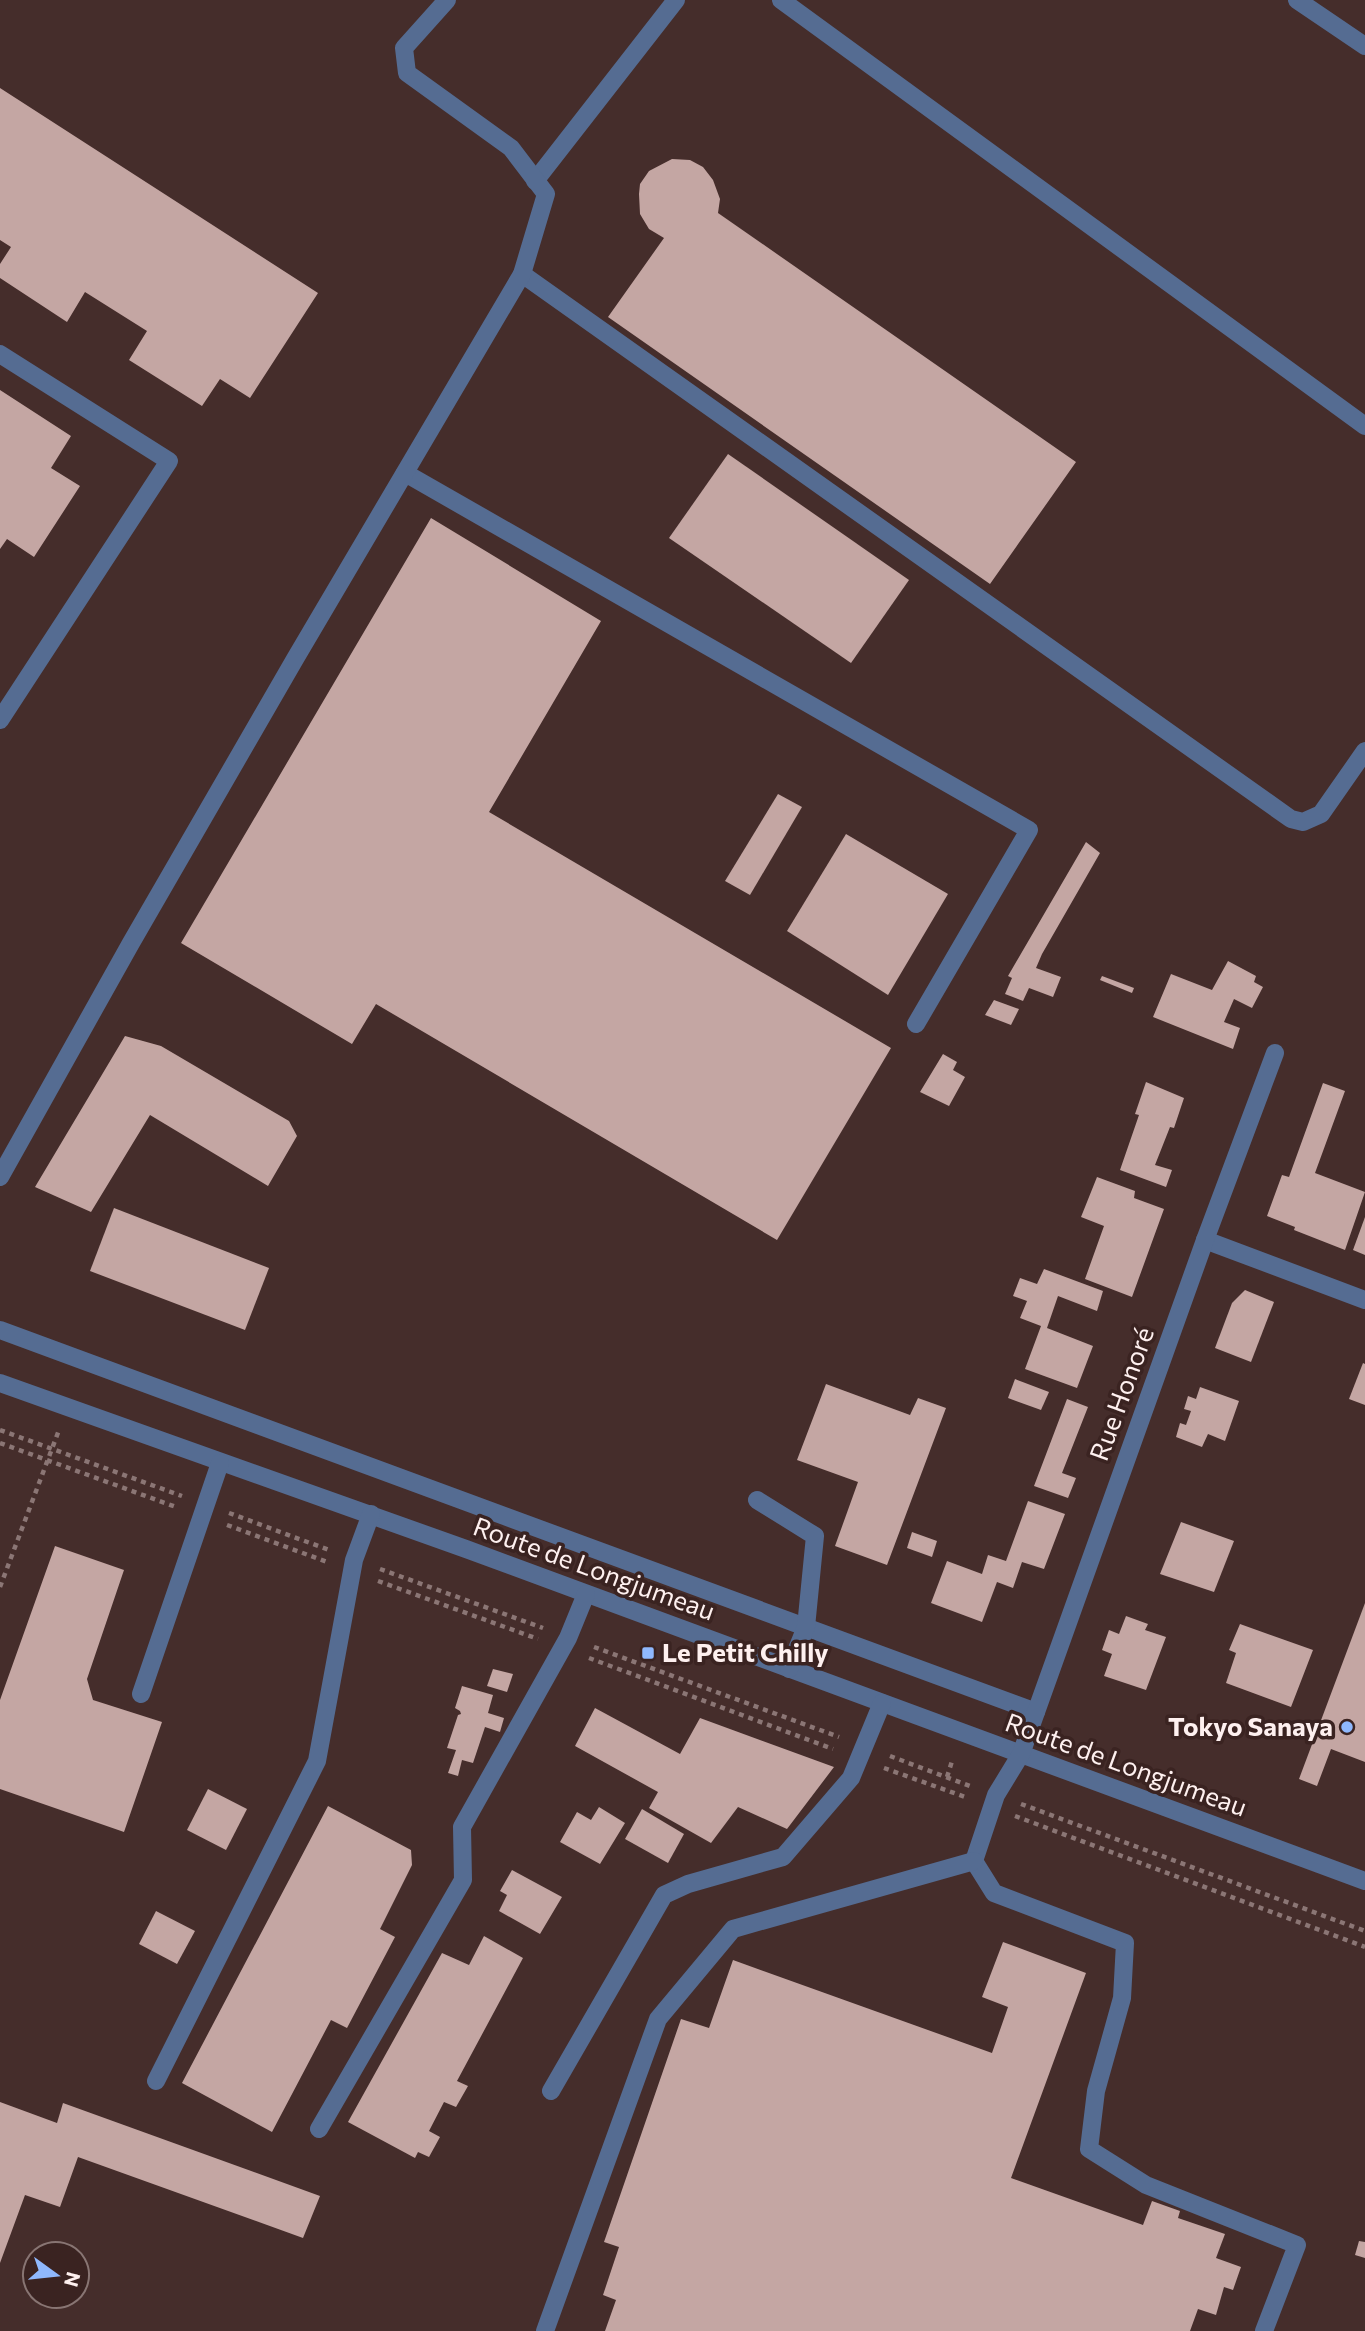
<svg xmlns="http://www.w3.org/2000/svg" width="1365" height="2331" viewBox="0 0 1365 2331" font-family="Commissioner,sans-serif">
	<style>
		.building { fill: #c4a6a3 }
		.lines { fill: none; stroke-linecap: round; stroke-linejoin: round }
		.path { stroke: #8b7675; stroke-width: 4.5; stroke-dasharray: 5 5; stroke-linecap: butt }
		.minor { stroke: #556c92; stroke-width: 18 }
		.poi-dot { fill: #8fb8fd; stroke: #3a2321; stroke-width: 2.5 }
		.labels { text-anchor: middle; stroke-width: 7; stroke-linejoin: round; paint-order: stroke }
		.street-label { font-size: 26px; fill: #fef0ef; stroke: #3a2321 }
		.poi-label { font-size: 26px; font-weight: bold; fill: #fef0ef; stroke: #3a2321; text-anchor: start }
	</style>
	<rect width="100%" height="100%" fill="#452d2b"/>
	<g class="building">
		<path d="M0,88L318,293L250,398L220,379L202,406L129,360L147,331L85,292L67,322L0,278V264L11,247L0,240Z"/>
		<path d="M672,159L690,160L703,167L713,180L720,199L718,213L1076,462L990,584L608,317L664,238L649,229L640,214L639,194L640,184L649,171Z"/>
		<path d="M0,390L71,436L51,468L80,486L34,557L7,539L0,549Z"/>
		<path d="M728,454L909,580L851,663L669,538Z"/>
		<path d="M431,518L601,621L489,812L891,1048L777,1240L376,1004L352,1044L181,943Z"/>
		<path d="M778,794L802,807L750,895L725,881Z"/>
		<path d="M846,834L948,894L888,995L787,931Z"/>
		<path d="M1086,842L1100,853L1042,954L1036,968L1061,977L1053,997L1029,988L1023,1001L1005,994L1012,978L1008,976Z"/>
		<path d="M1228,961L1256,976L1254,982L1263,987L1252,1008L1234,999L1224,1022L1240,1028L1233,1049L1153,1017L1171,974L1212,990Z"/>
		<path d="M1102,976L1134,988L1132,993L1100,980Z"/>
		<path d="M994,1000L1019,1009L1011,1025L985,1015Z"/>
		<path d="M125,1036L161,1046L289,1121L297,1136L268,1186L150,1115L91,1212L35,1187Z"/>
		<path d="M943,1054L957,1062L953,1070L965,1077L949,1106L920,1092Z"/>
		<path d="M1146,1082L1184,1098L1174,1128L1170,1127L1155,1165L1172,1170L1166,1187L1120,1170L1139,1115L1135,1114Z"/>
		<path d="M1323,1083L1345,1091L1315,1173L1365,1192L1345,1250L1294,1230L1295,1227L1267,1216L1282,1175L1289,1177Z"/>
		<path d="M1097,1177L1135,1191L1134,1198L1164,1209L1132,1297L1085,1279L1104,1226L1081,1217Z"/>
		<path d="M114,1208L269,1268L245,1330L90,1271Z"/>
		<path d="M1365,1217V1255L1353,1250Z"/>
		<path d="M1044,1269L1103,1291L1097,1311L1058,1296L1047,1328L1093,1346L1077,1388L1025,1369L1041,1326L1020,1318L1027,1301L1013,1296L1020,1278L1037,1284Z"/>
		<path d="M1245,1290L1274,1302L1251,1362L1215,1348L1232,1303Z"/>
		<path d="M1363,1363L1365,1364V1405L1349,1399Z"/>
		<path d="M1015,1379L1049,1392L1041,1410L1008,1398Z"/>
		<path d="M826,1384L910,1415L918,1398L946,1408L887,1565L835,1546L858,1482L797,1460Z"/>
		<path d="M1200,1387L1239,1401L1225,1441L1208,1434L1202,1447L1176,1437L1180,1423L1186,1425L1191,1411L1184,1409L1188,1396L1196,1399Z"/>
		<path d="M1067,1399L1088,1407L1062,1473L1076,1478L1068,1498L1034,1486Z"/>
		<path d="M1028,1501L1065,1514L1044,1569L1022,1562L1013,1588L997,1582L982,1622L931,1603L947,1561L982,1574L988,1555L1006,1561Z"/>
		<path d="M1181,1522L1234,1541L1214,1592L1160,1574Z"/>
		<path d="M912,1532L937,1541L932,1557L907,1548Z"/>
		<path d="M55,1546L124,1570L87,1679L93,1700L162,1722L124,1832L0,1789V1700Z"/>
		<path d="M1365,1603V1762L1331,1749L1317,1786L1299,1779Z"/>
		<path d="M1126,1616L1148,1624L1145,1630L1166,1637L1146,1690L1104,1676L1112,1654L1102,1650L1109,1630L1119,1634Z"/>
		<path d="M1240,1624L1313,1650L1291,1707L1226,1683L1236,1653L1229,1650Z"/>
		<path d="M493,1669L513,1674L507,1692L487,1686Z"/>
		<path d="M462,1686L493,1695L488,1713L504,1718L500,1732L485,1727L473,1763L462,1760L458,1776L448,1773L456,1750L447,1748L458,1715L461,1714L460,1711L455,1708Z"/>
		<path d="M595,1708L680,1754L700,1718L834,1767L787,1829L738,1807L711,1843L649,1808L658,1792L575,1746Z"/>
		<path d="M208,1789L247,1809L226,1850L187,1830Z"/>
		<path d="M328,1806L411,1850L412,1865L380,1929L395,1937L347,2028L331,2020L272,2132L182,2083Z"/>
		<path d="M599,1807L625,1823L600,1864L560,1842L577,1812L591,1820Z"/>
		<path d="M642,1809L684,1834L668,1863L625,1839Z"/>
		<path d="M512,1870L562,1897L540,1934L499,1911L507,1895L500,1891Z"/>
		<path d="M156,1911L195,1931L177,1964L139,1944Z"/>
		<path d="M484,1936L523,1958L457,2081L468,2086L456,2107L444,2102L429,2131L440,2137L429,2157L418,2152L415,2158L348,2122L442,1953L469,1965Z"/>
		<path d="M1003,1942L1086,1973L1011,2178L1143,2225L1152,2201L1180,2211L1178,2218L1225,2234L1216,2258L1241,2267L1233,2290L1224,2287L1216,2315L1198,2309L1190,2331H605L616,2300L603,2295L619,2247L604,2242L681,2019L709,2028L733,1960L992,2053L1008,2007L982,1997Z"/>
		<path d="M0,2102L57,2123L63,2103L320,2196L303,2238L78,2157L60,2207L25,2195L0,2263Z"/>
		<path d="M1359,2241L1365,2242V2258L1355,2255Z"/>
	</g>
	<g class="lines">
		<g class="path">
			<path d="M0,1430L182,1496"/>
			<path d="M0,1443L176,1507"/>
			<path d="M229,1513L329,1550"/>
			<path d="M227,1525L327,1562"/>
			<path d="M380,1569L543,1628"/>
			<path d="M378,1581L538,1639"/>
			<path d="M0,1587L59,1430"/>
			<path d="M594,1647L839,1737"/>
			<path d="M589,1658L833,1749"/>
			<path d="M890,1756L970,1786"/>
			<path d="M884,1768L968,1798"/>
			<path d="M947,1777L953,1758"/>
			<path d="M1021,1804L1365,1931"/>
			<path d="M1015,1816L1365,1947"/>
		</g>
		<g class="minor">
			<path d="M781,0L1365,426"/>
			<path d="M1297,0L1365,46"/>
			<path d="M535,181L676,0"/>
			<path d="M522,274L1291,819L1303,822L1321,814L1365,751"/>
			<path d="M0,354L169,461L0,720"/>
			<path d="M405,473L1029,830L916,1024"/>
			<path d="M0,1177L131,943L295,659L522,274L546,194L511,148L407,73L404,48L447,0"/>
			<path d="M1205,1240L1365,1300"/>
			<path d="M0,1330L1036,1712"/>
			<path d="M0,1383L466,1549L1365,1881"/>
			<path d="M757,1500L815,1536L806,1627L789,1669"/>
			<path d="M141,1694L220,1463"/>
			<path d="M974,1861L996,1795L1021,1754L1205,1240L1275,1053"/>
			<path d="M974,1861L994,1893L1125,1943L1122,1998L1096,2091L1089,2149L1146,2185L1297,2245L1264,2331"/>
			<path d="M156,2081L317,1761L354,1560L371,1514"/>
			<path d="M551,2091L664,1895L688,1884L783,1857L851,1778L882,1703"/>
			<path d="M319,2129L463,1880L462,1827L568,1638L586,1594"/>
			<path d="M545,2331L658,2019L733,1929L974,1861"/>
		</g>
	</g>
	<g class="poi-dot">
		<rect x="641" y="1646" width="14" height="14" rx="3.5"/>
		<circle cx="1347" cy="1727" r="7"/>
	</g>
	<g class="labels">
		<g class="street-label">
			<text transform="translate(1122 1394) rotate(-70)" y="9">Rue Honoré</text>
			<text transform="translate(594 1569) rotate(20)" y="9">Route de Longjumeau</text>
			<text transform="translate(1126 1765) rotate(20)" y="9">Route de Longjumeau</text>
		</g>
		<g class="poi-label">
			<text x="662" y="1662">Le Petit Chilly</text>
			<text x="1333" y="1736" text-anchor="end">Tokyo Sanaya</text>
		</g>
	</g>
	<g transform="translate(56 2275) rotate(105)"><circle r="33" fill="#3a2321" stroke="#887573" stroke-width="2"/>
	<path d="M0-5L12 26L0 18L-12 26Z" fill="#8fb8fd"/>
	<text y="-10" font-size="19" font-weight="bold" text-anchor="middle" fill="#fef0ef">N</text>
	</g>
</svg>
